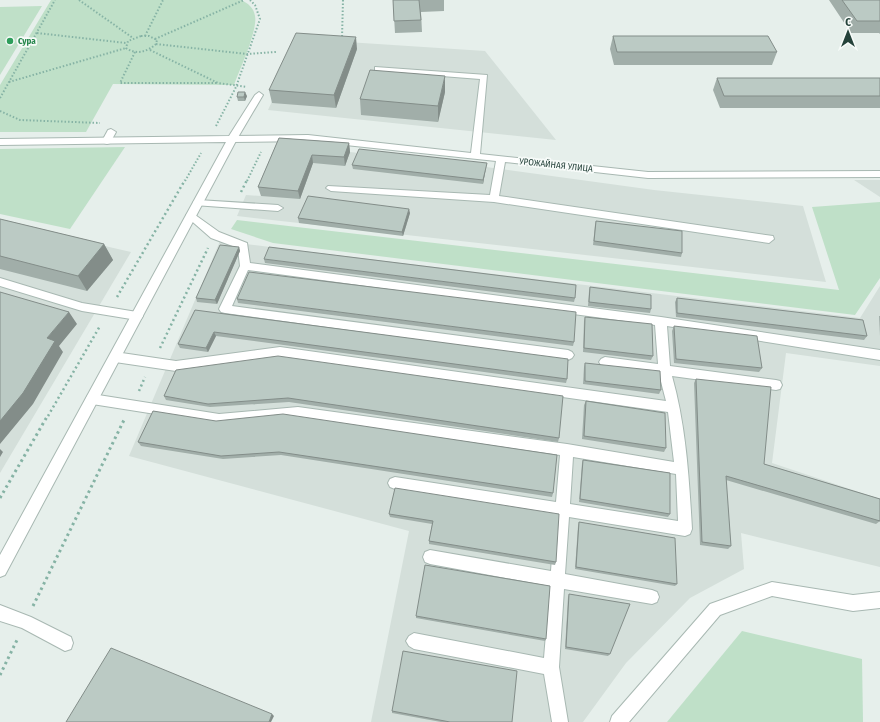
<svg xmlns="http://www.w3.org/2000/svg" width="880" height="722" viewBox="0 0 880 722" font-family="'Fira Sans Condensed',sans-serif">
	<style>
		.built { fill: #d4dfda }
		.green { fill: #bfe0c8 }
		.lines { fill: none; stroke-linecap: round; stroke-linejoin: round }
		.lane-casing { stroke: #a8b8b2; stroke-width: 2 }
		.street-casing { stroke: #a8b8b2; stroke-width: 2 }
		.path-far2 { stroke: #86b3a5; stroke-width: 2; stroke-dasharray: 1.5 2; stroke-linecap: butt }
		.path-far1 { stroke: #86b3a5; stroke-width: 2.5; stroke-dasharray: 2 3; stroke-linecap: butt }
		.path { stroke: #86b3a5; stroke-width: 3; stroke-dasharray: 2.5 3.5; stroke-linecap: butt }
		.lane { fill: #fff; fill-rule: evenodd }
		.street { fill: #fff; fill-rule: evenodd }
		.wall { fill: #a1aea9 }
		.shaded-wall { fill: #838d89 }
		.building { fill: #bbcac4; stroke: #838d89 }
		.leisure-dot { fill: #2e9e5b; stroke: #f7fbf9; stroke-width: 1.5 }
		.labels { text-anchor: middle; stroke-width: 3.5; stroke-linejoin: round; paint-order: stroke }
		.far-leisure-label { font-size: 9px; font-weight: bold; fill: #27864d; stroke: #f7fbf9; text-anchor: start }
		.far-street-label { font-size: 9px; fill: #24423a; stroke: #f7fbf9 }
	</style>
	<rect width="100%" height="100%" fill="#e6efeb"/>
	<g class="built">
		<path d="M301,39L485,51L556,140L268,110Z"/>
		<path d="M281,146L350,152L486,167L654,190L803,206L826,282L237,216L246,195L261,196Z"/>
		<path d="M854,180H880V197Z"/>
		<path d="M0,222L131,252L0,473Z"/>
		<path d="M220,241L860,318L880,286V366L786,353L772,463L880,499V567L741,533L744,569L690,598L626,663L583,722H371L409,531L129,456Z"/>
	</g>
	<g class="green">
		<path d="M51,0H241C248,3 254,8 255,16C258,30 240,69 234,85L113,84L86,132H0V85Z"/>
		<path d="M42,6L0,75V7Z"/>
		<path d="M125,147L70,229L0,214V149Z"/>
		<path d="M880,202V278L855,315L273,243L231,229L237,220L839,290L812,207Z"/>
		<path d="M742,631L862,659L863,722H667Z"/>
	</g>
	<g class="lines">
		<g class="lane-casing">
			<g id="lane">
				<path d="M375,67L487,75L480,154L648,172L880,171V177L648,178L505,162L499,196L773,236L774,239L769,243L494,202L331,191L326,188L328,186L490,195L496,161L308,141L232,142L227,139L232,136L308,135L471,153L480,79L378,71H375Z"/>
				<path d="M111,129L116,132L110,143L107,144L104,143L102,141L108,130Z"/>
				<path d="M198,200L278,205L283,208L278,211L194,205L193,203L194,201Z"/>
				<path d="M191,212L219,232L247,243L250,263L661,317L880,350V360L667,326L670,366L776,380L780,381L782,385L780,389L776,390L672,376C686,426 689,477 692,529L690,534L685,536L569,517L565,574L652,590L657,592L659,597L657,602L652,604L564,589L559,667L568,722H552L544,674L414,649L409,646L406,641L409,636L414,633L544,658L550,586L430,564L425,562L423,557L425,552L430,550L551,571L555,515L395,489L390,487L388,483L390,479L395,477L556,502L560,455L298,417L219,424L92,404L88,403L86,399L88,395L92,394L219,414L298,407L567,444L674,462L668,412L280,357L176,371L115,362L111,360L109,357L111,354L115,352L176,361L280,347L666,401L659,374L605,367L601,365L599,362L601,359L605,357L658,364L655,325L248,270L232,306L568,350L572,352L574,355L572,358L568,360L225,313L221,312L219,309L240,266L238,248L211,238L187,217L186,215ZM573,457L676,474L678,521L570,504Z"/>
				<path d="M0,278L82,303L137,312L141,313L143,316L141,319L137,320L82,311L0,286Z"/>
				<path d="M772,582L853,595L880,592V608L853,611L772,596L720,615L629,722H610L612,716L710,604Z"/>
				<path d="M0,605L31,617L71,637L73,643L71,649L65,651L22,628L0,621Z"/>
			</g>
		</g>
		<g class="street-casing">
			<path id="street" d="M259,92L263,95L237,139L5,575L0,577V555L226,142L0,145V139L229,136L255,95Z"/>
		</g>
		<g class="path-far2">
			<path d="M79,0L133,38"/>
			<path d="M37,33L126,43"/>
			<path d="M141,36H149L157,40L156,44C147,52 136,55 126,48L128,41Z"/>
			<path d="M145,36L163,0"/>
			<path d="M340,38H342L343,0"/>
			<path d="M155,39L244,0"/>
			<path d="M156,44L247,54L276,52"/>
			<path d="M150,50L218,83L247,87"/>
			<path d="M135,52L120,83H218"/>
			<path d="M9,82L126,48"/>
			<path d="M0,98L55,0"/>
			<path d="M0,111L20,120L100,123"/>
			<path d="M216,126L236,87L260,19L255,5L250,0"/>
			<path d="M185,181L201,153"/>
			<path d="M247,181L261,152"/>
		</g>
		<g class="path-far1">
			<path d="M241,192L247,180"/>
			<path d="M117,297L185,180"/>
			<path d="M160,348L208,248"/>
			<path d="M139,391L145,377"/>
			<path d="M48,416L100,326"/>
		</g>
		<g class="path">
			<path d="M0,498L48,415"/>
			<path d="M33,606L124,420"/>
			<path d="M0,675L18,638"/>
		</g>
		<use href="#lane" class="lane"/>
		<use href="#street" class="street"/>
	</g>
	<g class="wall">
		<path d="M393,0H444V11L421,12L422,32L395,33Z"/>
		<path d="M829,0H880V34L879,33H851Z"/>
		<path d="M613,36L777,52L772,65H614L610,49Z"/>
		<path d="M357,49L336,108L272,103L269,90Z"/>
		<path d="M717,78H880V108H720L713,90Z"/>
		<path d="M445,92L438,122L361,115L360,99Z"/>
		<path d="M247,96L245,101H238L237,97Z"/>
		<path d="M279,138L349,143L350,152L345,166L313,163L300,199L261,196L258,187Z"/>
		<path d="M487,163L483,184L353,169L352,165Z"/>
		<path d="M410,213L403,236L299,223L298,218Z"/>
		<path d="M0,219L104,244L113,260L87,291L0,269Z"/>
		<path d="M596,221L682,253L681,257L593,245L595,225Z"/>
		<path d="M239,247L240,251L217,304L197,302L196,298Z"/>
		<path d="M264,259L575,298L574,302L265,263Z"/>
		<path d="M590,287L651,309L650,313L588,306L589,291Z"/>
		<path d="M677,298L867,336L864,340L676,317L675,302Z"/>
		<path d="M237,299L574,342L573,346L238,303Z"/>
		<path d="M195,310L567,379L566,383L216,336L208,352L180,348L178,344Z"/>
		<path d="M879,316H880V336Z"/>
		<path d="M585,317L653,356L651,360L583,352L584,321Z"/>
		<path d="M674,326L762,368L759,372L674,363L672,331Z"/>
		<path d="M585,363L661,390L659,394L583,384L584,367Z"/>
		<path d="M176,370L559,438L558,442L289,402L210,407L166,400L164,396Z"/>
		<path d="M696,379L764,464L880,499V521L876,524L726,480L731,546L728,549L700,545L694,383Z"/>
		<path d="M586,401L666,448L664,452L582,439L584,405Z"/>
		<path d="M153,411L553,493L552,497L281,455L223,459L141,446L138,442Z"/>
		<path d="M583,460L670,514L668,517L579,502L582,463Z"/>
		<path d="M395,488L556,562L555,565L429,544V541L432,524L390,517L389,514Z"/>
		<path d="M579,522L677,584L675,586L575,569L578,526Z"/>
		<path d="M569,594L610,654L608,656L565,649L568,597Z"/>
		<path d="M416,616L546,639L545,641L416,618Z"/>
		<path d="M392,711L512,722H441L392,713Z"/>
	</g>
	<g class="shaded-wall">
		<path d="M356,37L357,49L336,108L334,95Z"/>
		<path d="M445,76V92L438,122V106Z"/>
		<path d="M245,92L247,96L245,101L244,97Z"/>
		<path d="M349,143L350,152L345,166L344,157Z"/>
		<path d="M312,155L313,163L300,199L298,191Z"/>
		<path d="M487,163L486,167L483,184V180Z"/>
		<path d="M409,209L410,213L403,236L402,232Z"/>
		<path d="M104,244L113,260L87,291L78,276Z"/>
		<path d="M239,247L240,251L217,304L215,300Z"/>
		<path d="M69,312L77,324L59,346L63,352L33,404L0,444V421L47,338Z"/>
		<path d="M214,332L216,336L208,352L206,348Z"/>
		<path d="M0,449L3,452L0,457Z"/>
		<path d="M272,714L274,716L271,722H269Z"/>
	</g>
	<g class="building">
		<path d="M393,0H419L421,20L394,21Z"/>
		<path d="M842,0H880V21H857Z"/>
		<path d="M296,33L356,37L334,95L269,90Z"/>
		<path d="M613,36H768L777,52H617Z"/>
		<path d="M370,70L445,76L438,106L360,99Z"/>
		<path d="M717,78H880V96H724Z"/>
		<path d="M238,92H245L244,97H237Z"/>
		<path d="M279,138L349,143L344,157L312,155L298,191L258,187Z"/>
		<path d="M359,149L487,163L483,180L352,165Z"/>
		<path d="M308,196L409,209L402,232L298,218Z"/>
		<path d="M0,219L104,244L78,276L0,256Z"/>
		<path d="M596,221L682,231V253L594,241Z"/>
		<path d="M220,245L239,247L215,300L196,298Z"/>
		<path d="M269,247L576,285L575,298L264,259Z"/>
		<path d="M249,272L576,312L574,342L237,299Z"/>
		<path d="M590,287L651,295V309L589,302Z"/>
		<path d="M0,292L69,312L47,338L55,341L23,393L0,421Z"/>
		<path d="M677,298L863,320L867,336L677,313Z"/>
		<path d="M195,310L568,359L567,379L214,332L206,348L178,344Z"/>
		<path d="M585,317L652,324L653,356L584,348Z"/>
		<path d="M674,326L757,336L762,368L676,359Z"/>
		<path d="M278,356L563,396L559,438L288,398L208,404L164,396L176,370Z"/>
		<path d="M585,363L660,371L661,390L585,381Z"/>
		<path d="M696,379L771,387L764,464L880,499V521L726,476L731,546L702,542Z"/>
		<path d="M586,401L665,413L666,448L584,436Z"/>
		<path d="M153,411L216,421L283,414L557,455L553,493L279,452L221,456L138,442Z"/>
		<path d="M583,460L670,473V514L580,499Z"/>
		<path d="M395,488L559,514L556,562L429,541L433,521L389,514Z"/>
		<path d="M579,522L675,538L677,584L576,567Z"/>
		<path d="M425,565L550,586L546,639L416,616Z"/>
		<path d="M569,594L630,604L610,654L566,647Z"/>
		<path d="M111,648L272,714L269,722H66Z"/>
		<path d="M403,651L517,671L512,722H450L392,711Z"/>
	</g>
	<circle class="leisure-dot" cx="10" cy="41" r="4"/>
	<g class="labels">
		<g class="far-leisure-label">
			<text x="18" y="44">Сура</text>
		</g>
		<g class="far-street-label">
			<text transform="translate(556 165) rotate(6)" y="3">УРОЖАЙНАЯ УЛИЦА</text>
		</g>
	</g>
	<g transform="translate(848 32)" stroke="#f7fbf9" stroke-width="3" paint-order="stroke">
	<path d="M0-3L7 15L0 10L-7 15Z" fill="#24423a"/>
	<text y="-6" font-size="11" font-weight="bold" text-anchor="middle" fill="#24423a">С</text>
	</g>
</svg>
